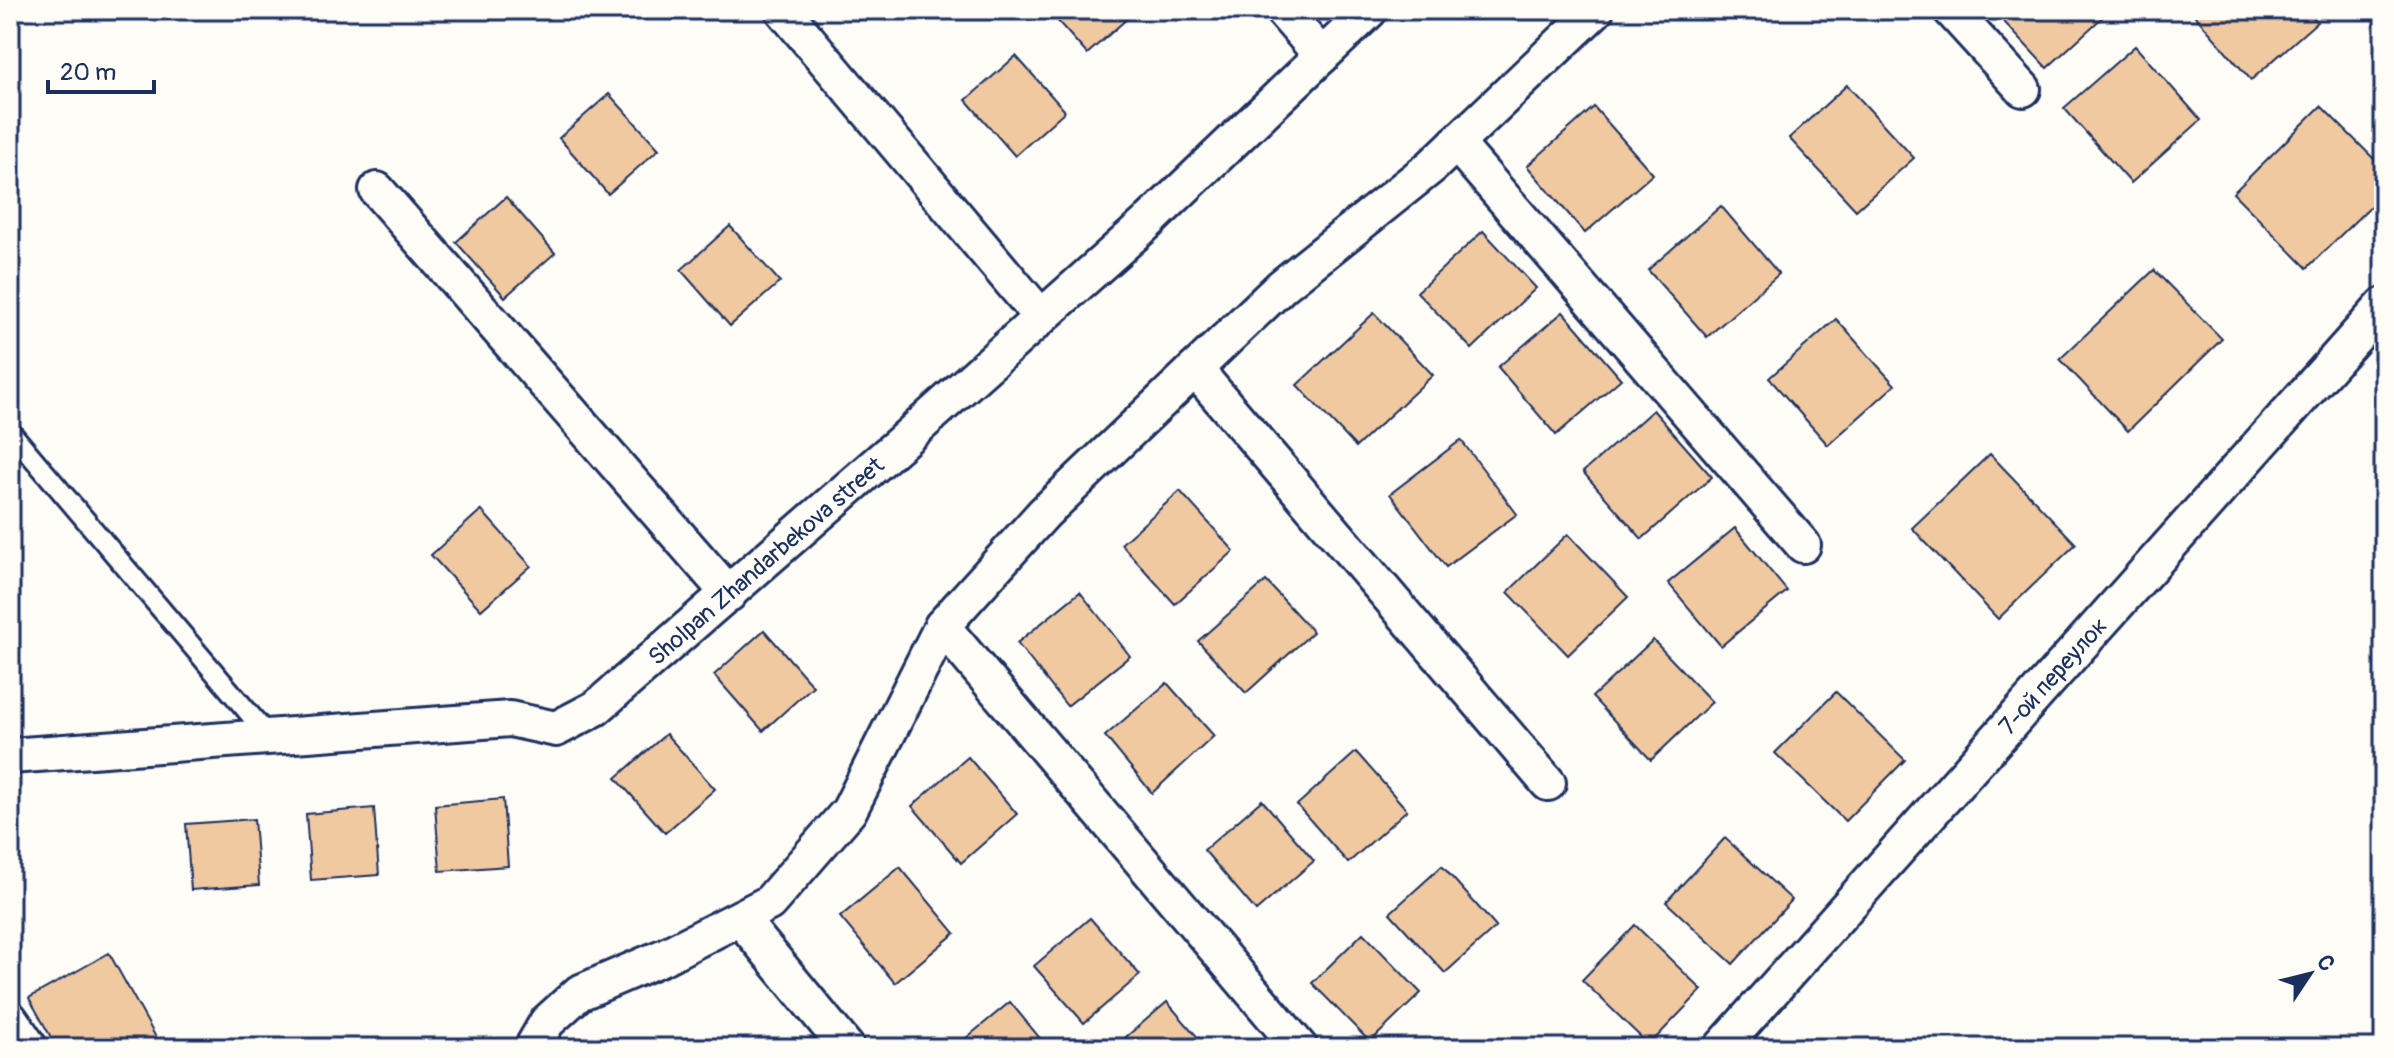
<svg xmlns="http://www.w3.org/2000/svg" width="2394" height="1058" viewBox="0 0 2394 1058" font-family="Pangolin,sans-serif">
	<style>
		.building { fill: #f0c9a0; stroke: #1b2f5e; stroke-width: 2 }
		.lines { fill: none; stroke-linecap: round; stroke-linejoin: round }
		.service-casing { stroke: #1b2f5e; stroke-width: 24 }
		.minor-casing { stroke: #1b2f5e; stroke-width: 40 }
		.service { stroke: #fdfcf7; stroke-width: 18 }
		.minor { stroke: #fdfcf7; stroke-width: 34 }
		.labels { text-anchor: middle; stroke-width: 6; stroke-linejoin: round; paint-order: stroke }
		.street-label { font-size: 24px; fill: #1b2f5e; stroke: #fdfcf7 }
	</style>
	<rect width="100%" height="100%" fill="#fdfcf7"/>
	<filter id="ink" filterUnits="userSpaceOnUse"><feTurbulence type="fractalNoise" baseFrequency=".0125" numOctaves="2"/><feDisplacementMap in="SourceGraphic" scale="16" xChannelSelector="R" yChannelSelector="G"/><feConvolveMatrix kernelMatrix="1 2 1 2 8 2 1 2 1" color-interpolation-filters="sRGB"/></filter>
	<g filter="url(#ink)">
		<g class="building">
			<path d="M1048,10H1137L1087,54Z"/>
			<path d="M1993,10H2101L2105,15L2047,68Z"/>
			<path d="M2190,10H2306L2317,22L2251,80Z"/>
			<path d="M2135,46L2201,120L2131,183L2064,108Z"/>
			<path d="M1016,56L1065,111L1015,156L966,100Z"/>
			<path d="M1847,85L1914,158L1856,210L1789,138Z"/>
			<path d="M609,94L659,149L608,194L559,138Z"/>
			<path d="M2321,106L2384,169V193L2307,268L2233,193Z"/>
			<path d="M1594,107L1653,174L1585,233L1527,166Z"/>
			<path d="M506,197L555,253L505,297L456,242Z"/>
			<path d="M1721,206L1779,274L1707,337L1648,270Z"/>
			<path d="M730,226L780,282L730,326L681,270Z"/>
			<path d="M1483,231L1536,288L1472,349L1417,292Z"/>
			<path d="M2154,270L2222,339L2128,431L2060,359Z"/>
			<path d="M1563,312L1621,379L1556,435L1498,367Z"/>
			<path d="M1374,313L1433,375L1356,447L1297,385Z"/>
			<path d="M1836,319L1895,385L1828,445L1769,378Z"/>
			<path d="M1653,410L1712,477L1642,539L1583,472Z"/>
			<path d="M1461,440L1517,514L1446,567L1390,494Z"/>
			<path d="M1990,454L2076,544L1998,619L1912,528Z"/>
			<path d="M1180,491L1234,551L1175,604L1121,544Z"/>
			<path d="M481,510L531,566L481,610L431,555Z"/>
			<path d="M1735,528L1787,591L1721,646L1668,583Z"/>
			<path d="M1568,534L1628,597L1568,655L1508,592Z"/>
			<path d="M1266,581L1313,632L1246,693L1198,641Z"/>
			<path d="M1080,592L1130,656L1067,706L1017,643Z"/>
			<path d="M764,630L813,686L763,731L714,675Z"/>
			<path d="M1653,640L1712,702L1651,760L1592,697Z"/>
			<path d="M1167,683L1214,736L1152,793L1105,736Z"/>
			<path d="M1836,692L1905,760L1845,821L1775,753Z"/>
			<path d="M666,734L715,789L665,833L616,778Z"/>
			<path d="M1356,752L1407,810L1348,863L1297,805Z"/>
			<path d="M968,757L1017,814L961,863L912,806Z"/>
			<path d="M503,799L508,866L440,871L435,805Z"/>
			<path d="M1262,800L1314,861L1256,911L1204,850Z"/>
			<path d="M374,808L379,875L311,880L306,814Z"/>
			<path d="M254,819L259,885L191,890L186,824Z"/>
			<path d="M1725,838L1792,900L1733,964L1666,902Z"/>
			<path d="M1442,866L1496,927L1445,973L1390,913Z"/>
			<path d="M900,867L955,933L895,983L840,917Z"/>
			<path d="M1090,918L1140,975L1084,1023L1034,966Z"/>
			<path d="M1635,925L1702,990L1649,1045L1582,980Z"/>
			<path d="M1363,933L1421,993L1370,1042L1312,983Z"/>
			<path d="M109,953L158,1041L145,1048H57L29,998Z"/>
			<path d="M1010,1002L1048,1048H954Z"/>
			<path d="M1167,1002L1207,1048H1113Z"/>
		</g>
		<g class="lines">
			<g class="service-casing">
				<path id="service" d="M10,431L270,738"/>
			</g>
			<g class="minor-casing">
				<g id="minor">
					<path d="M783,10L1041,317"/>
					<path d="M1282,10L1322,56"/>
					<path d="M1951,10L2023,89"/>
					<path d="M1456,143L1803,545"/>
					<path d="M377,190L729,594"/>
					<path d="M1195,369L1548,783"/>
					<path d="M942,626L1300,1048"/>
					<path d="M10,756L510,719L556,729L596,708L898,445L1148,222L1370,10"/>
					<path d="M741,919L847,1048"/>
					<path d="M10,1019L30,1048"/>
					<path d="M532,1048L547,1022L579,993L663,957L769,903L849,811L942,626L1044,513L1282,286L1432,166L1596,10"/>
					<path d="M1721,1048L2384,305"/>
				</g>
			</g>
			<use href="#service" class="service"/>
			<use href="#minor" class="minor"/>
		</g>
	</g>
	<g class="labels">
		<g class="street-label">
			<text transform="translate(766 561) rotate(-41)" y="8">Sholpan Zhandarbekova street</text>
			<text transform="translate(2053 676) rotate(-48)" y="8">7-ой переулок</text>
		</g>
	</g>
	<rect width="2394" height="1058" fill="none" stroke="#fdfcf7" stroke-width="40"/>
	<rect x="20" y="20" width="2354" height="1018" fill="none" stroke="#1b2f5e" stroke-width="3" filter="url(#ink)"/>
	<g transform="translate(2310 974) rotate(55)" stroke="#fdfcf7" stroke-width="6" paint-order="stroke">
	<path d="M0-6L14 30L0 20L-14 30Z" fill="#1b2f5e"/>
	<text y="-12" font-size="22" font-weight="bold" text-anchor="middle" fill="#1b2f5e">С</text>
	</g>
	<path d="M48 80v12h106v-12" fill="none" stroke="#1b2f5e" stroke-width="4"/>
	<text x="60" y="80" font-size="24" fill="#1b2f5e" stroke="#fdfcf7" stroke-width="6" paint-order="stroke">20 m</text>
</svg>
